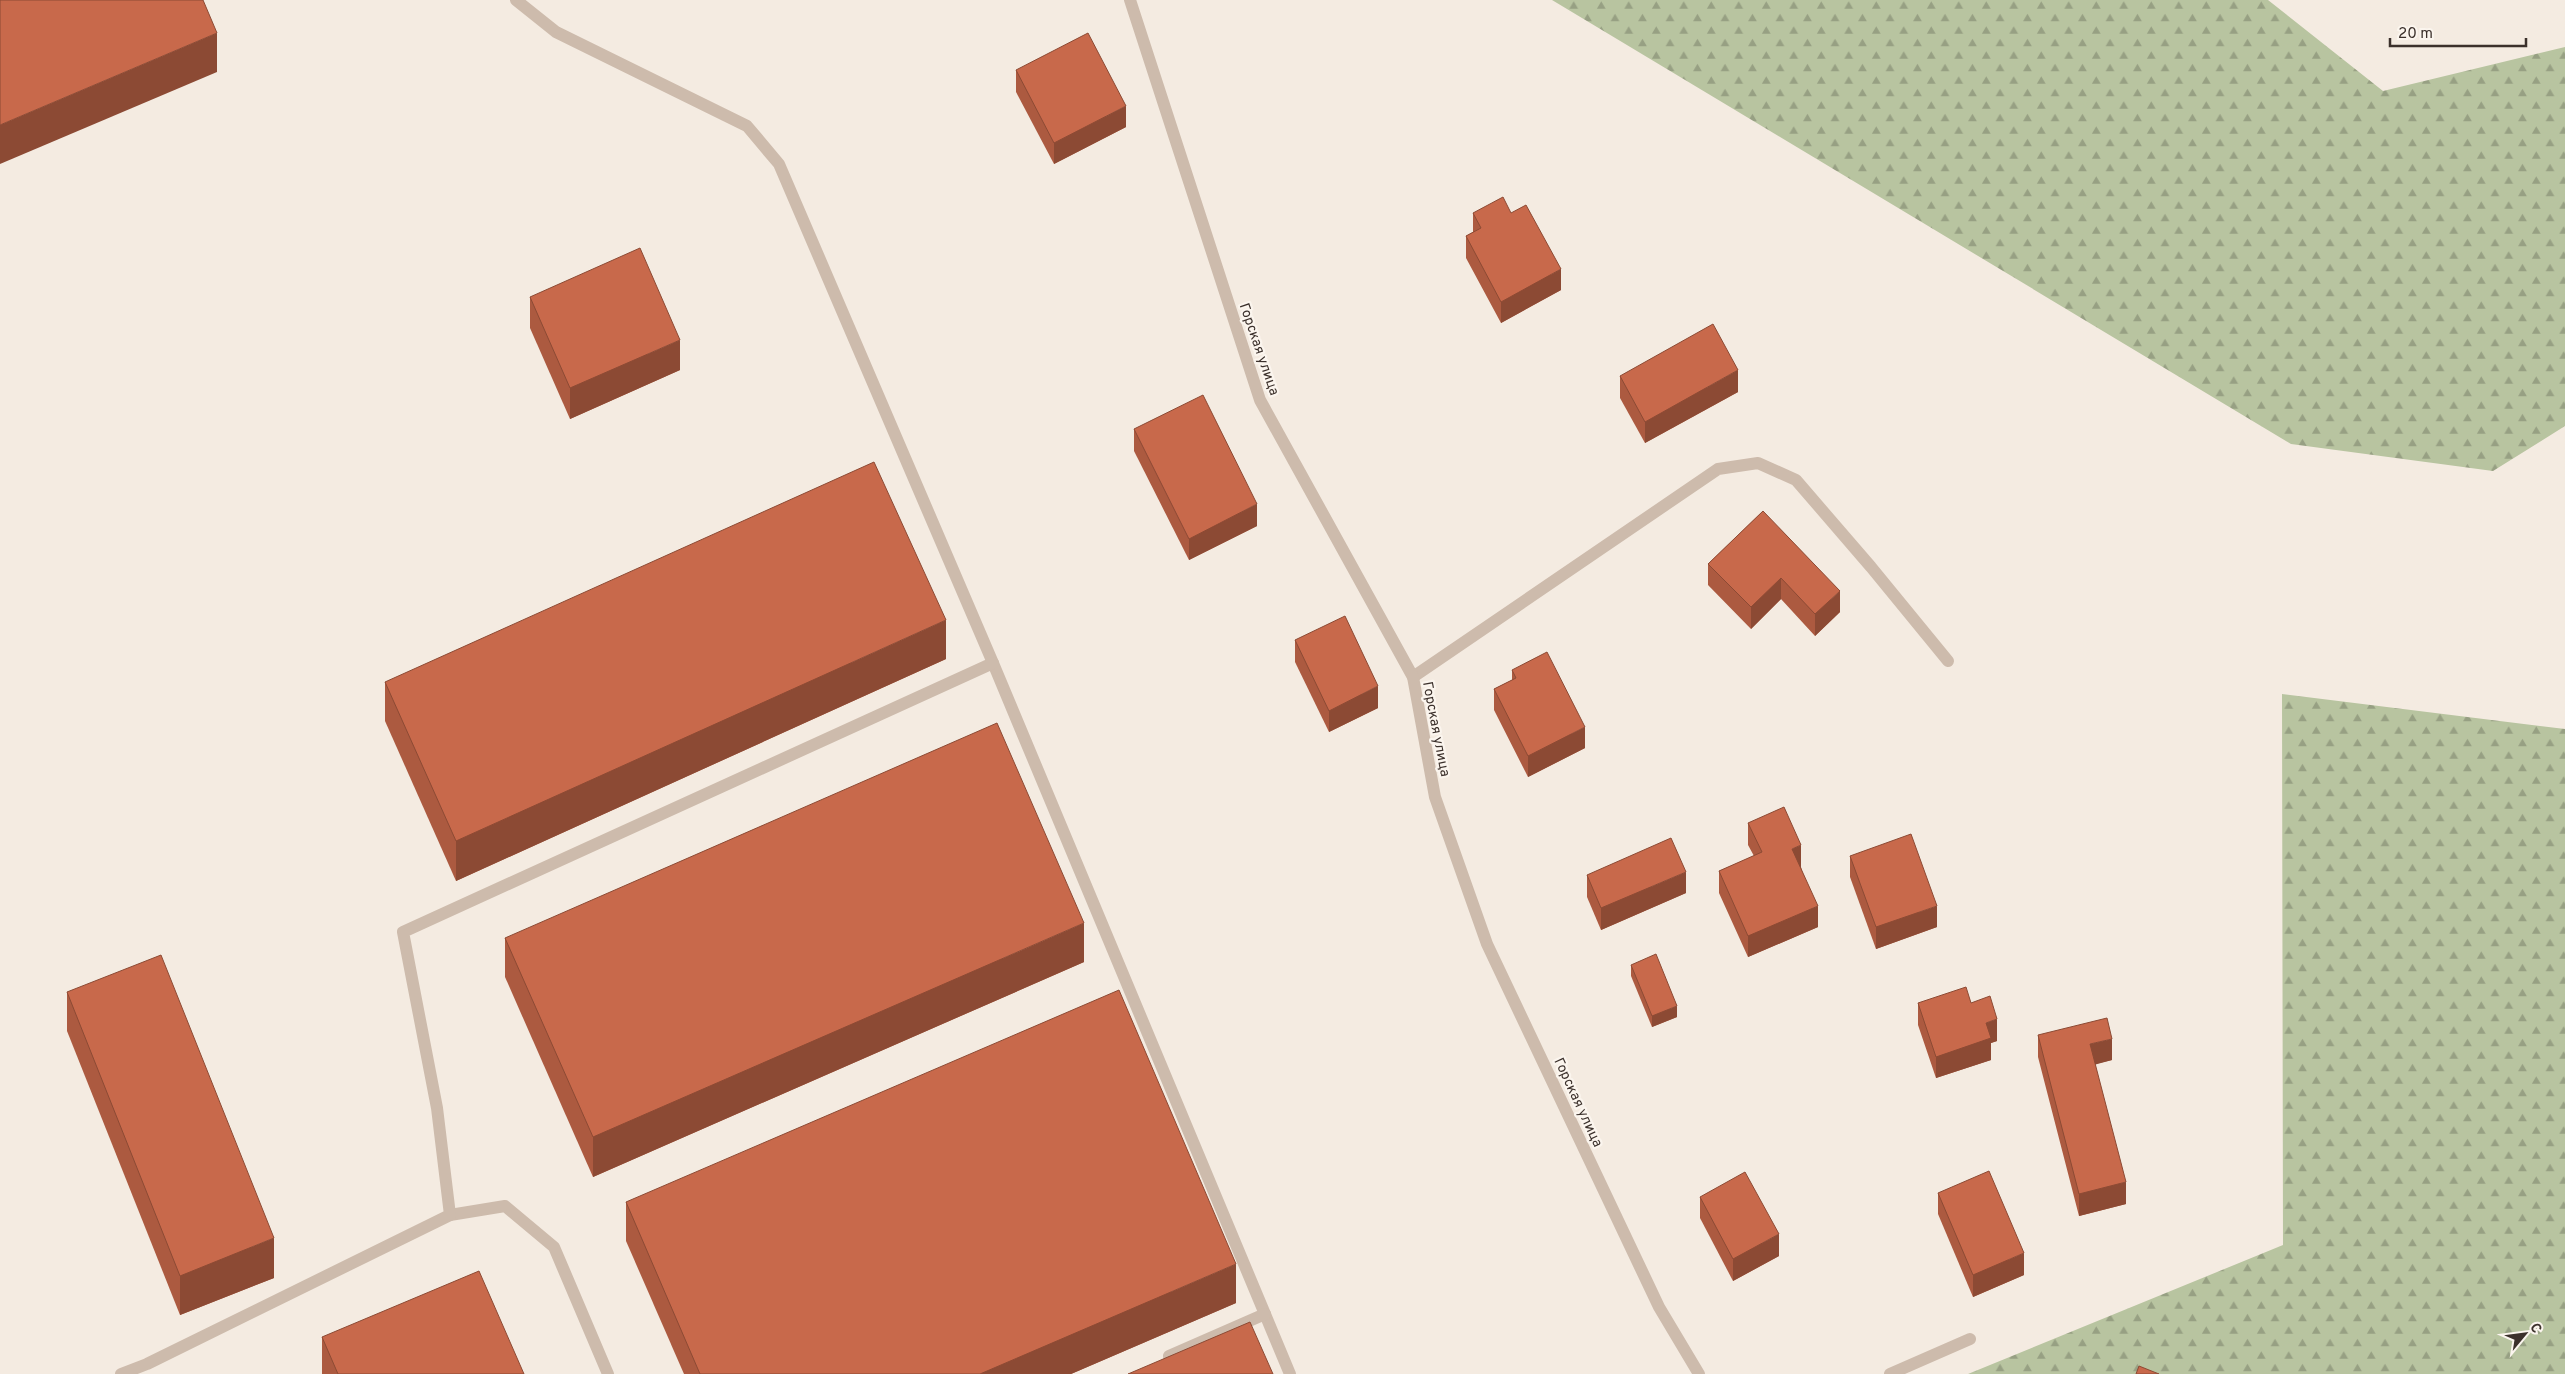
<svg xmlns="http://www.w3.org/2000/svg" width="2565" height="1374" viewBox="0 0 2565 1374" font-family="Overpass,sans-serif">
	<style>
		.forest { fill: url(#forest-firs) }
		.lines { fill: none; stroke-linecap: round; stroke-linejoin: round }
		.lane { stroke: #cdbbac; stroke-width: 12 }
		.street { stroke: #cdbbac; stroke-width: 12 }
		.wall { fill: #ac5a40 }
		.shaded-wall { fill: #8c4a34 }
		.building { fill: #c8694b; stroke: #8c4a34 }
		.labels { text-anchor: middle; stroke-width: 4.5; stroke-linejoin: round; paint-order: stroke }
		.street-label { font-size: 14px; fill: #3b302b; stroke: #fbf5ee }
	</style>
	<defs>
		<pattern id="forest-firs" width="22" height="20" patternUnits="userSpaceOnUse" patternTransform="scale(1.25)"><rect width="22" height="20" fill="#b8c4a0"/><path d="M5 1l3.5 6h-7zM16 11l3.5 6h-7z" fill="#97a083"/></pattern>
	</defs>
	<rect width="100%" height="100%" fill="#f4ebe1"/>
	<g class="forest">
		<path d="M1552,0H2268L2383,91L2565,47V426L2493,471L2291,444Z"/>
		<path d="M2282,694L2565,729V1374H1968L2283,1245Z"/>
	</g>
	<g class="lines">
		<g class="lane">
			<path d="M516,0L556,32L747,126L779,164L993,663L1290,1374"/>
			<path d="M1413,677L1718,469L1758,463L1796,480L1871,567L1948,661"/>
			<path d="M450,1215L505,1206L554,1247L608,1374"/>
			<path d="M1169,1356L1265,1314"/>
			<path d="M121,1374L147,1364L450,1215L437,1108L403,932L993,663"/>
		</g>
		<g class="street">
			<path d="M1130,0L1260,400L1413,677L1435,797L1487,944L1659,1307L1699,1374"/>
			<path d="M1890,1374L1970,1339"/>
		</g>
	</g>
	<g class="wall">
		<path d="M1016,70L1126,127L1054,164L1016,92Z"/>
		<path d="M1473,213H1511L1561,290L1501,323L1466,258V236L1473,232Z"/>
		<path d="M530,297L680,370L570,419L530,328Z"/>
		<path d="M1620,376L1738,392L1645,443L1620,398Z"/>
		<path d="M1134,429L1257,526L1189,560L1134,451Z"/>
		<path d="M1763,511L1840,612L1815,636L1781,599L1751,629L1708,585V564Z"/>
		<path d="M1295,640L1378,708L1329,732L1295,662Z"/>
		<path d="M946,659L456,881L385,721V682Z"/>
		<path d="M1512,670L1585,748L1528,777L1494,710V689L1512,680Z"/>
		<path d="M1748,823L1801,867L1818,927L1748,957L1719,893V871L1754,856L1748,845Z"/>
		<path d="M1850,856L1937,927L1876,949L1850,877Z"/>
		<path d="M1587,875L1686,893L1601,930L1587,897Z"/>
		<path d="M505,938L1084,962L593,1177L505,977Z"/>
		<path d="M1631,965L1677,1017L1652,1027L1631,976Z"/>
		<path d="M67,992L274,1278L180,1315L67,1031Z"/>
		<path d="M1918,1003H1971L1997,1041L1991,1043V1060L1936,1078L1918,1025Z"/>
		<path d="M2038,1035L2112,1060L2095,1064L2126,1204L2079,1216L2038,1057Z"/>
		<path d="M1938,1193L2024,1275L1973,1297L1938,1214Z"/>
		<path d="M1700,1197L1779,1256L1733,1281L1700,1218Z"/>
		<path d="M626,1202L1236,1303L1071,1374H684L626,1241Z"/>
		<path d="M322,1337L524,1374H322Z"/>
	</g>
	<g class="shaded-wall">
		<path d="M217,33V72L0,164V125Z"/>
		<path d="M1126,106V127L1054,164V143Z"/>
		<path d="M1561,269V290L1501,323V302Z"/>
		<path d="M680,340V370L570,419V388Z"/>
		<path d="M1738,370V392L1645,443V422Z"/>
		<path d="M1257,504V526L1189,560V539Z"/>
		<path d="M1781,578V599L1751,629V607Z"/>
		<path d="M1840,591V612L1815,636V614Z"/>
		<path d="M946,620V659L456,881V841Z"/>
		<path d="M1378,686V708L1329,732V711Z"/>
		<path d="M1585,727V748L1528,777V756Z"/>
		<path d="M1801,845V867L1792,870V849Z"/>
		<path d="M1686,872V893L1601,930V908Z"/>
		<path d="M1818,906V927L1748,957V936Z"/>
		<path d="M1937,906V927L1876,949V927Z"/>
		<path d="M1084,923V962L593,1177V1137Z"/>
		<path d="M1677,1006V1017L1652,1027V1016Z"/>
		<path d="M1997,1019V1041L1991,1043V1060L1936,1078V1057L1986,1023Z"/>
		<path d="M2112,1039V1060L2090,1066V1044Z"/>
		<path d="M2126,1182V1204L2079,1216V1194Z"/>
		<path d="M1779,1234V1256L1733,1281V1259Z"/>
		<path d="M274,1238V1278L180,1315V1276Z"/>
		<path d="M2024,1253V1275L1973,1297V1275Z"/>
		<path d="M1236,1264V1303L1071,1374H980Z"/>
	</g>
	<g class="building">
		<path d="M0,0H203L217,33L0,125Z"/>
		<path d="M1088,33L1126,106L1054,143L1016,70Z"/>
		<path d="M1503,197L1511,213L1526,205L1561,269L1501,302L1466,236L1481,228L1473,213Z"/>
		<path d="M640,248L680,340L570,388L530,297Z"/>
		<path d="M1713,324L1738,370L1645,422L1620,376Z"/>
		<path d="M1203,395L1257,504L1189,539L1134,429Z"/>
		<path d="M874,462L946,620L456,841L385,682Z"/>
		<path d="M1763,511L1840,591L1815,614L1781,578L1751,607L1708,564Z"/>
		<path d="M1345,616L1378,686L1329,711L1295,640Z"/>
		<path d="M1547,652L1585,727L1528,756L1494,689L1516,678L1512,670Z"/>
		<path d="M997,723L1084,923L593,1137L505,938Z"/>
		<path d="M1784,807L1801,845L1792,849L1818,906L1748,936L1719,871L1762,852L1748,823Z"/>
		<path d="M1911,834L1937,906L1876,927L1850,856Z"/>
		<path d="M1671,838L1686,872L1601,908L1587,875Z"/>
		<path d="M1656,954L1677,1006L1652,1016L1631,965Z"/>
		<path d="M161,955L274,1238L180,1276L67,992Z"/>
		<path d="M1966,987L1971,1003L1990,996L1997,1019L1986,1023L1991,1038L1936,1057L1918,1003Z"/>
		<path d="M1119,990L1236,1264L980,1374H700L626,1202Z"/>
		<path d="M2107,1018L2112,1039L2090,1044L2126,1182L2079,1194L2038,1035Z"/>
		<path d="M1989,1171L2024,1253L1973,1275L1938,1193Z"/>
		<path d="M1745,1172L1779,1234L1733,1259L1700,1197Z"/>
		<path d="M479,1271L524,1374H338L322,1337Z"/>
		<path d="M1250,1322L1273,1374H1128Z"/>
		<path d="M2139,1366L2159,1374H2136Z"/>
	</g>
	<g class="labels">
		<g class="street-label">
			<text transform="translate(1260 349) rotate(71)" y="5">Горская улица</text>
			<text transform="translate(1437 729) rotate(79)" y="5">Горская улица</text>
			<text transform="translate(1579 1102) rotate(65)" y="5">Горская улица</text>
		</g>
	</g>
	<g transform="translate(2525 1334) rotate(61)" stroke="#fbf5ee" stroke-width="4" paint-order="stroke">
	<path d="M0-4L9 19L0 12L-9 19Z" fill="#3b302b"/>
	<text y="-8" font-size="14" font-weight="bold" text-anchor="middle" fill="#3b302b">С</text>
	</g>
	<path d="M2390 38v8h136v-8" fill="none" stroke="#3b302b" stroke-width="2.5"/>
	<text x="2398" y="38" font-size="15" fill="#3b302b" stroke="#fbf5ee" stroke-width="4" paint-order="stroke">20 m</text>
</svg>
